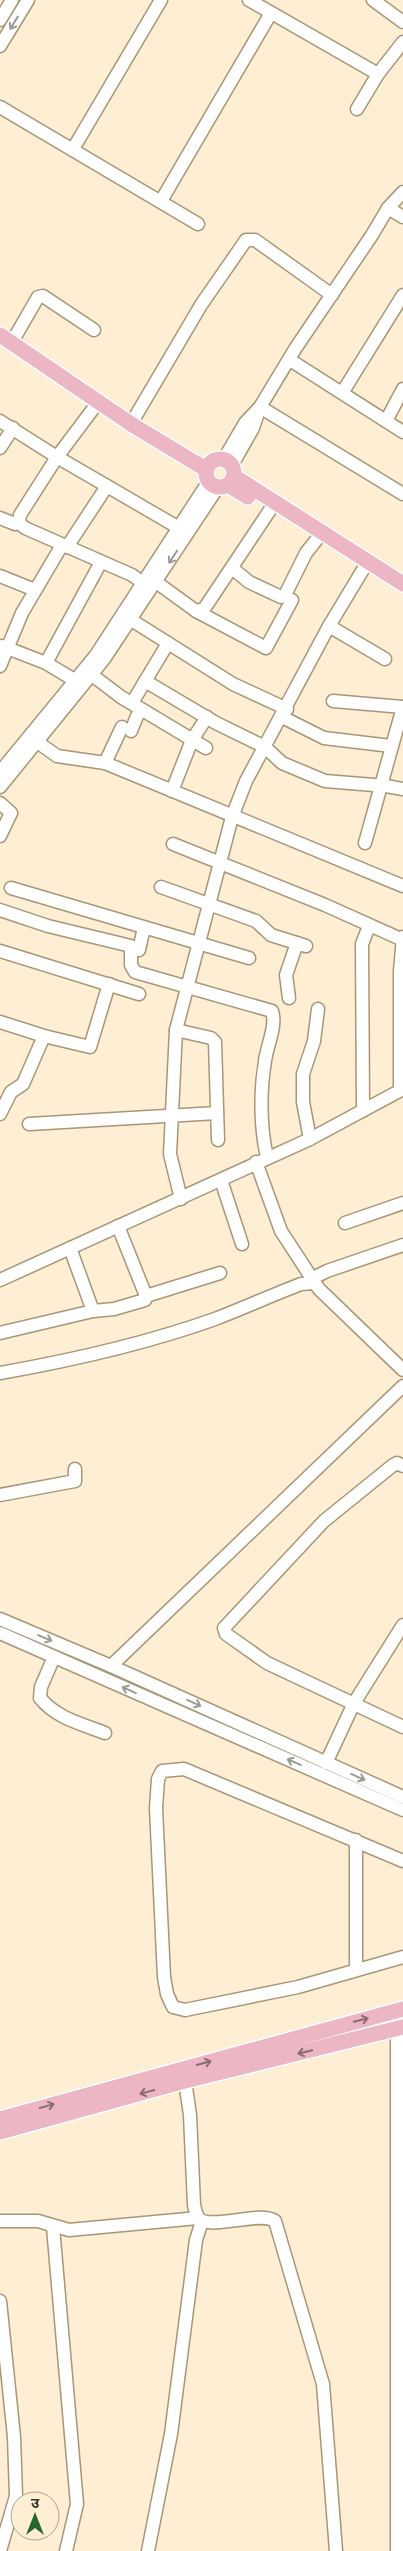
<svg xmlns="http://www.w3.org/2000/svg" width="403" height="2551" viewBox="0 0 403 2551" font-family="Manrope,'Noto Sans Devanagari',sans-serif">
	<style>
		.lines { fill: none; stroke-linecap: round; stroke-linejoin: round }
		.minor-casing { stroke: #a79677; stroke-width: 15 }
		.major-casing { stroke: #fff; stroke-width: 18 }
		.minor { stroke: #fff; stroke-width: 12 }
		.major { stroke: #edb6c5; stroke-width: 15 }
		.oneway { stroke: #9c9892 }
		.oneway2 { stroke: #8a6d6d }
	</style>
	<rect width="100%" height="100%" fill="#fdeed4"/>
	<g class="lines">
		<g class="minor-casing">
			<g id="minor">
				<path d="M249,0L378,74"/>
				<path d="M373,0L403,22"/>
				<path d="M0,20L12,0"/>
				<path d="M0,46L28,0"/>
				<path d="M0,107L198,224"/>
				<path d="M357,109L378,74L403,42"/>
				<path d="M73,149L161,0"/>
				<path d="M161,201L271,13"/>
				<path d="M388,208L403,217"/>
				<path d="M12,342L38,297L43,296L94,330"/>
				<path d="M290,360L403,432"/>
				<path d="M342,393L403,295"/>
				<path d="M99,401L57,457L186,532"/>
				<path d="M260,407L403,494"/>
				<path d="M135,417L201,305L246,240H255L332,295"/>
				<path d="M0,421L57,457L20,515L19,523L25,528L132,575L143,583"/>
				<path d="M386,421L403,389"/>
				<path d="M0,448L13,428"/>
				<path d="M224,459L245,423L260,407L295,349L372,235L388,208L403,192"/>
				<path d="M232,465L253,428L259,410"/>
				<path d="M0,518L15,524L19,523"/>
				<path d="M67,547L107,486"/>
				<path d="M232,568L249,582L281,597L285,595L306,553L321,534"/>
				<path d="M0,576L35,590"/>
				<path d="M156,582L196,611L204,609L270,510"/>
				<path d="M196,611L266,648L292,600"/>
				<path d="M125,616L233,684L287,709"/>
				<path d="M329,626L385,659"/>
				<path d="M2,646L46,663L76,681"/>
				<path d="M46,663L101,562"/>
				<path d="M0,666L22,613L62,545"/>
				<path d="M92,675L121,697L206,748"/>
				<path d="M145,681L216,723L265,747L282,763L325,781L386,786L403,789"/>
				<path d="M333,701L403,707"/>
				<path d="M132,703L168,643"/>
				<path d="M282,717L324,738L391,746"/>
				<path d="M131,731L137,716L142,710"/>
				<path d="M36,741L57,756L105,763L403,886"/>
				<path d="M105,763L122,727"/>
				<path d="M0,772L96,655L209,481"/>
				<path d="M0,787L104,659L218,487"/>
				<path d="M172,791L192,740L207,717"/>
				<path d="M0,803L11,813L0,836"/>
				<path d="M365,843L403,707"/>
				<path d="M173,844L325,905L403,940"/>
				<path d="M161,887L256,921L271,935L306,946"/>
				<path d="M11,888L249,958"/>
				<path d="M0,910L48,926L131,946V965L135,972L272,1011C277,1026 267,1045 265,1061C260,1091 260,1127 267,1157"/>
				<path d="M139,950L144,928"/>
				<path d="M0,951L139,994"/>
				<path d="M289,998L286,975L297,943"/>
				<path d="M0,1022L44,1036L90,1047L109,984"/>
				<path d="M176,1030L211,1038L215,1042L218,1140"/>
				<path d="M400,1090V971L403,937"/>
				<path d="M363,1110L362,944L369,926"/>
				<path d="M0,1114L11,1092L23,1084L44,1036"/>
				<path d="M29,1124L217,1113"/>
				<path d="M310,1139L303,1102V1074L314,1041L318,1009"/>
				<path d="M256,1162L281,1231L313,1280"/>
				<path d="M221,1180L242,1244"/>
				<path d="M181,1199L170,1154L176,1030L232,817L246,781L329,626L367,563"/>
				<path d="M345,1223L403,1203"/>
				<path d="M403,1245L327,1271L315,1277L313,1280L319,1289L403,1370"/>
				<path d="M70,1248L93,1311"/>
				<path d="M0,1280L310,1139L403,1089"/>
				<path d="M146,1296L220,1273"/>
				<path d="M0,1333L93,1311L114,1309L145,1300L146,1296L118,1226"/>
				<path d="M0,1373C74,1360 145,1344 215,1319C244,1308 272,1295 301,1284L314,1283"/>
				<path d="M403,1466L397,1463L392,1466L324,1521L224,1628L226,1634L267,1663L403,1727"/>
				<path d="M0,1495L75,1481V1469"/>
				<path d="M0,1619L111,1666L403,1797"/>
				<path d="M0,1633L403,1810"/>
				<path d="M54,1657L41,1687L40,1698C56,1718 82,1724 105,1733"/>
				<path d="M111,1666L403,1386"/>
				<path d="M326,1763L354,1703L403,1625"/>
				<path d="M356,1840V1969"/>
				<path d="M403,1861L184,1769L162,1771L158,1779L156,1808L164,1977L167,1994L173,2007L185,2010L298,1987L403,1957"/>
				<path d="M397,2029V2551"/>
				<path d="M185,2081L190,2115L194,2205C195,2209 196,2214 198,2217C207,2232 259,2210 275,2221L323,2384L336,2551"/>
				<path d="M0,2221H38L69,2230L198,2218"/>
				<path d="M53,2227L77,2504L66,2551"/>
				<path d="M0,2301L14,2437L16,2496L0,2551"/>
				<path d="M148,2551L171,2434L196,2240L202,2221"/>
			</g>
		</g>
		<g class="major-casing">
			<g id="major">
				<path d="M0,335L131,424L207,470"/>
				<circle cx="220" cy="473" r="14"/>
				<path d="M234,476L403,584"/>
				<path d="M228,485L248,497"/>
				<path d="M0,2119L403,2009"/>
				<path d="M0,2132L185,2081L403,2027"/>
			</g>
		</g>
		<use href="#minor" class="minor"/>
		<use href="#major" class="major"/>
	</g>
	<defs><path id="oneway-shaft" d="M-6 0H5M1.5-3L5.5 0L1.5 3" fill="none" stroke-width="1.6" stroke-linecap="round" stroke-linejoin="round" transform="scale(1.25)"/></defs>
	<g class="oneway">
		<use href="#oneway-shaft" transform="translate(14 23) rotate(121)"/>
		<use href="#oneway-shaft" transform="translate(173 557) rotate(123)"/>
		<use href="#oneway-shaft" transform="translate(45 1638) rotate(23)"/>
		<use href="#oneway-shaft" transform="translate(129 1690) rotate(-156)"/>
		<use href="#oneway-shaft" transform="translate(194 1703) rotate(24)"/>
		<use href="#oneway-shaft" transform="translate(294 1762) rotate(-157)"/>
		<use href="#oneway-shaft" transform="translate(358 1777) rotate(24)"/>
	</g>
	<g class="oneway2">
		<use href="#oneway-shaft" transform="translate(361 2020) rotate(-14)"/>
		<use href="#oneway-shaft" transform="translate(305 2052) rotate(166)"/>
		<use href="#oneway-shaft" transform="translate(204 2063) rotate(-16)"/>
		<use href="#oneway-shaft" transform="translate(147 2092) rotate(165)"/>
		<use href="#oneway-shaft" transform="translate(47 2106) rotate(-15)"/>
	</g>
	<g transform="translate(35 2516)"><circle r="24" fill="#fdeed4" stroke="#afa38e"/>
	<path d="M0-4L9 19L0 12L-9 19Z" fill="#26652e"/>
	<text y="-8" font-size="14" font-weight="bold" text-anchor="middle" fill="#393225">उ</text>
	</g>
</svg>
